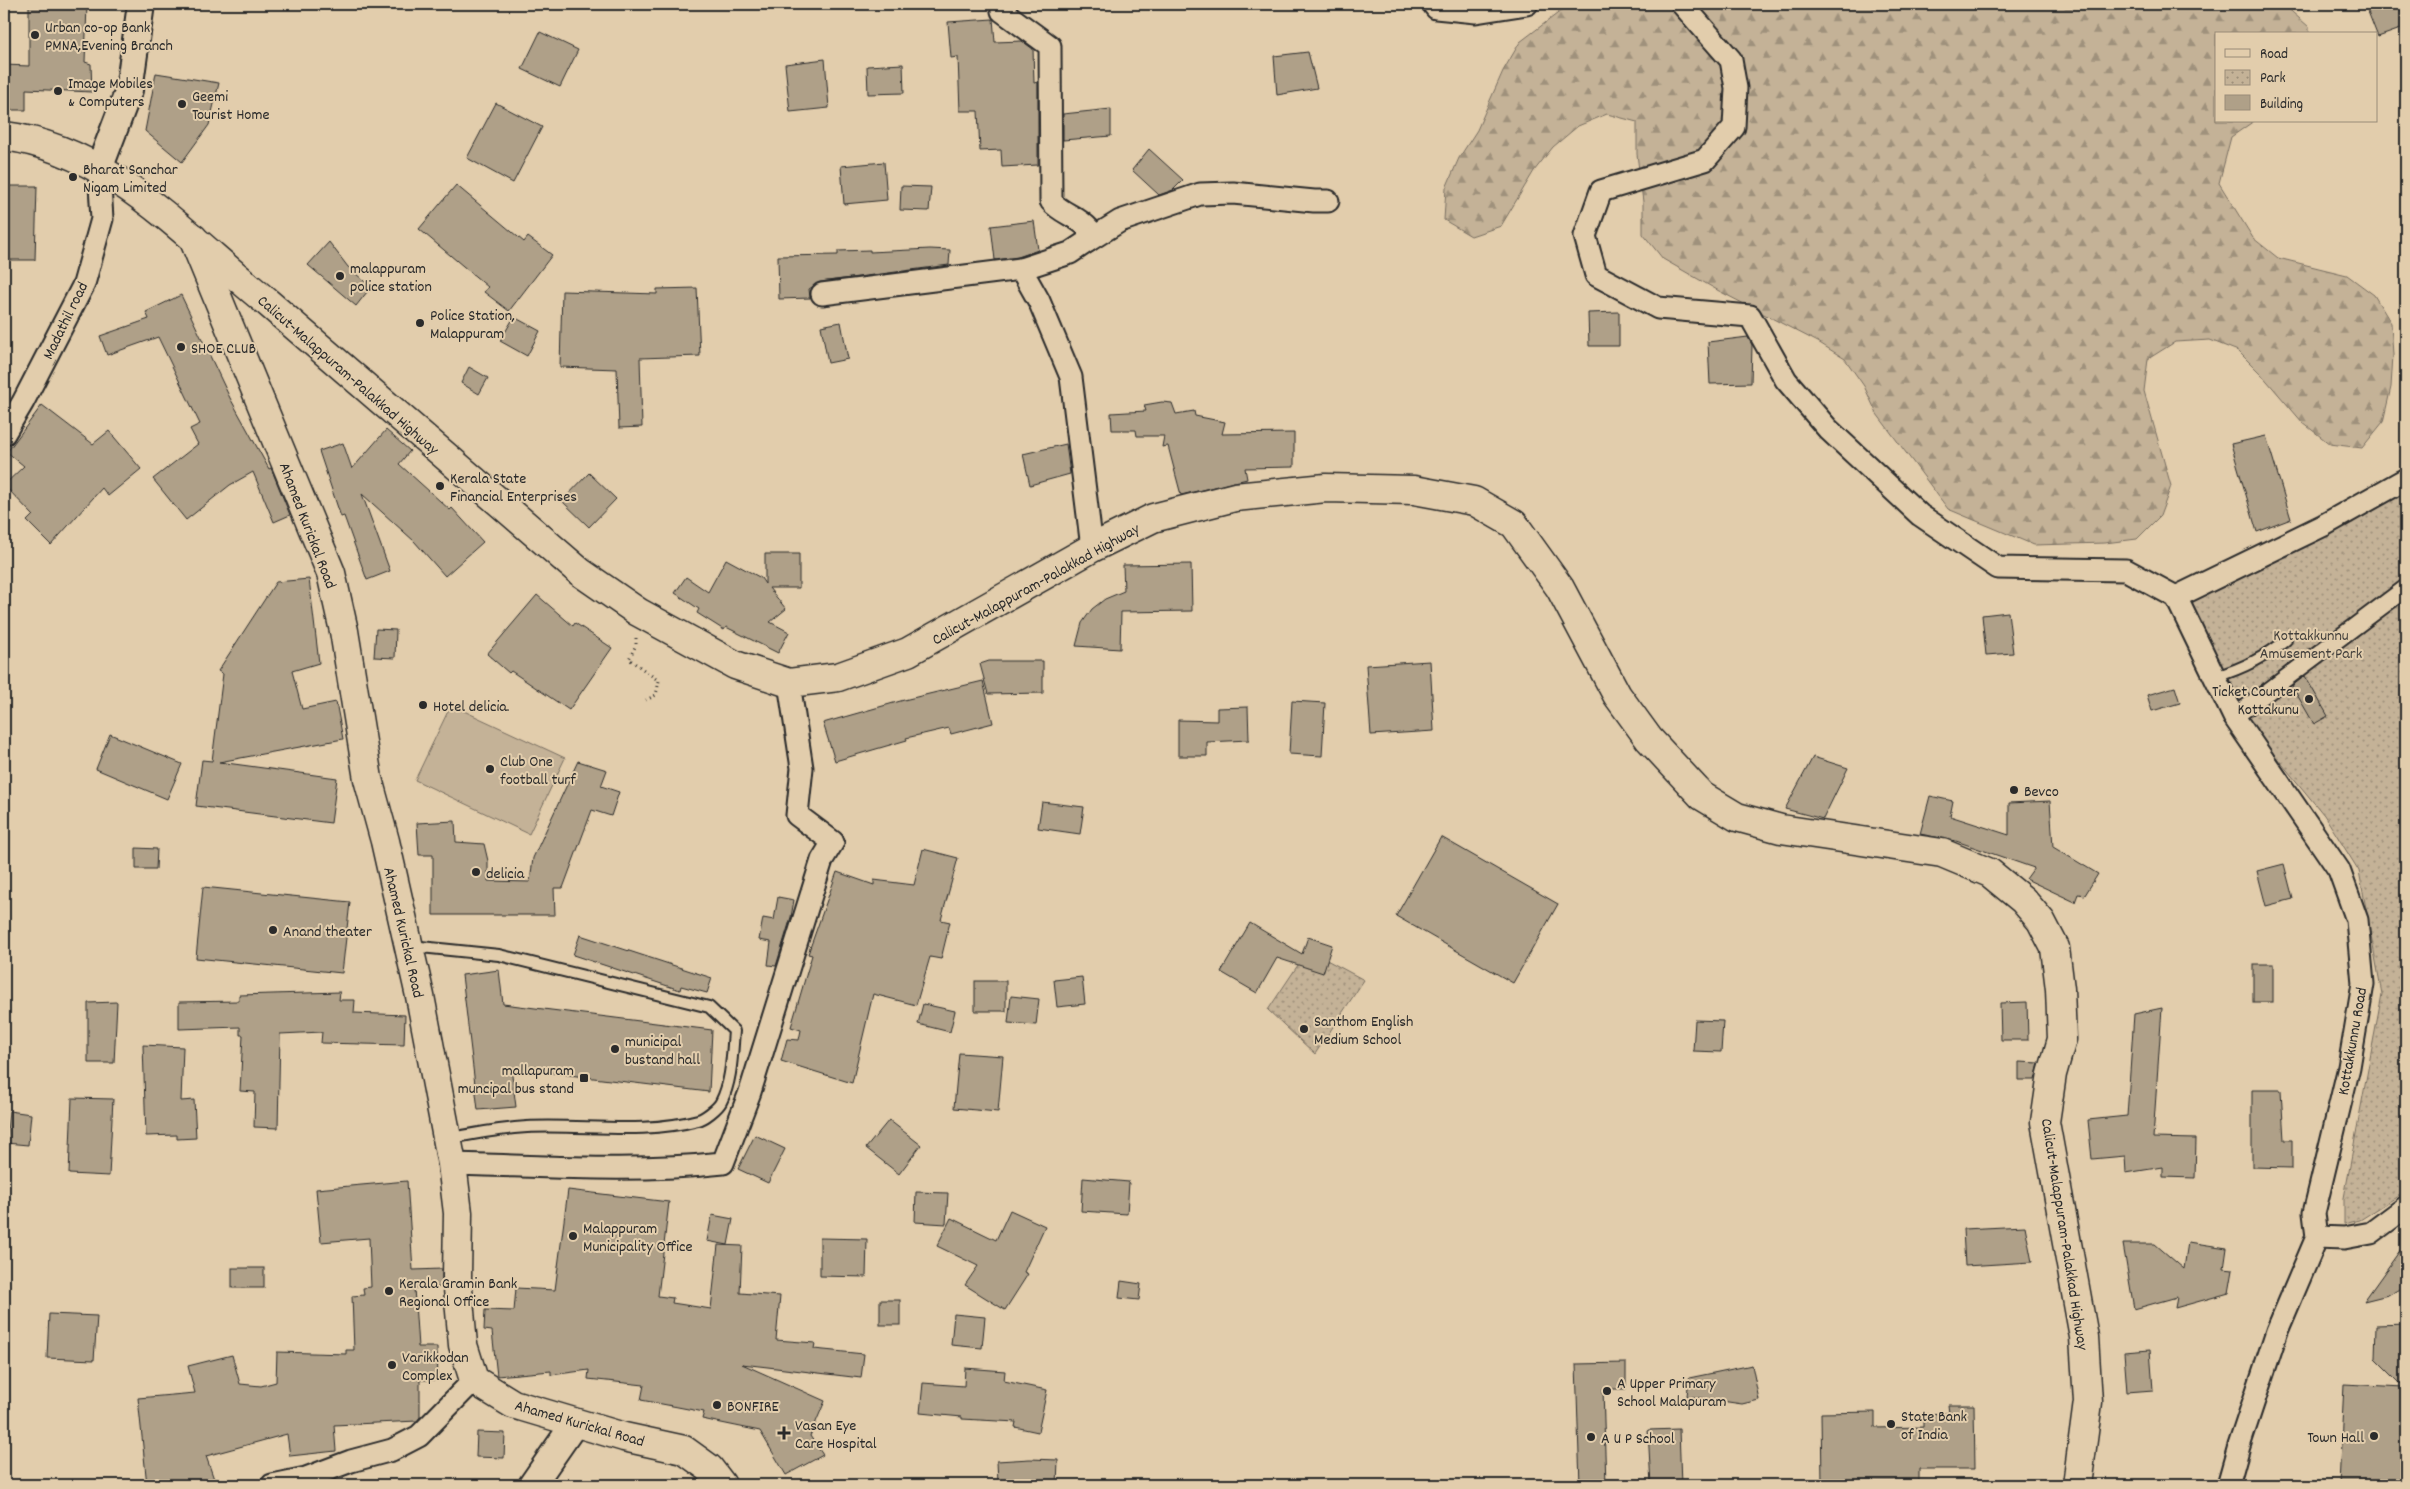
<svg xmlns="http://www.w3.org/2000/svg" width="2410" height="1489" viewBox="0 0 2410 1489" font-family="Dekko,sans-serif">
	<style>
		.grass { fill: #c4b297; stroke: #786e61 }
		.forest { fill: url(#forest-firs); stroke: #786e61 }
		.park { fill: url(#park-dots); stroke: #786e61 }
		.building { fill: #afa088; stroke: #2b2b2b }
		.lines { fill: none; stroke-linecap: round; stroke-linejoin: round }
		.service-casing { stroke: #2b2b2b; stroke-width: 14 }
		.pedestrian-casing { stroke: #2b2b2b; stroke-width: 20 }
		.minor-casing { stroke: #2b2b2b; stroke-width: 25 }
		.tertiary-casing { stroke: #2b2b2b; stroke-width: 30 }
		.secondary-casing { stroke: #2b2b2b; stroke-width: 31 }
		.trunk-casing { stroke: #2b2b2b; stroke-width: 31 }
		.path { stroke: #2b2b2b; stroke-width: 3; stroke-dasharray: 1 4; stroke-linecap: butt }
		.service { stroke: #e2cdac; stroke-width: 10 }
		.pedestrian { stroke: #e2cdac; stroke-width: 16 }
		.minor { stroke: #e2cdac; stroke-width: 21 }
		.tertiary { stroke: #e2cdac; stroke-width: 26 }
		.secondary { stroke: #e2cdac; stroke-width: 28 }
		.trunk { stroke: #e2cdac; stroke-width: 28 }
		.poi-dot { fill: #2b2b2b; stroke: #e2cdac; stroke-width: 2 }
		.labels { text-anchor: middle; stroke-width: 4; stroke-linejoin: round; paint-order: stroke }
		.poi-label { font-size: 16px; fill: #2b2b2b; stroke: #e2cdac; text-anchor: start }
		.street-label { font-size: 16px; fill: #2b2b2b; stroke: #e2cdac }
		.park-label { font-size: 16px; fill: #423f3b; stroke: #e2cdac }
	</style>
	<defs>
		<pattern id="forest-firs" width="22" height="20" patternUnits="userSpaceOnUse" patternTransform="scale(1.25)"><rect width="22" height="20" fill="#c4b297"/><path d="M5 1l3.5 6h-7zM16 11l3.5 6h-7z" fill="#9f917b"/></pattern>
		<pattern id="park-dots" width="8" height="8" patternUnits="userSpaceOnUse" patternTransform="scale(1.25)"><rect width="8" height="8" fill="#c4b297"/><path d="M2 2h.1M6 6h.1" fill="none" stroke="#9f917b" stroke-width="1.8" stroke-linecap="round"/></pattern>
	</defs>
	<rect width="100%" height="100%" fill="#e2cdac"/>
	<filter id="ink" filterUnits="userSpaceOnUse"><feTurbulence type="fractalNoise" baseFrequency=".02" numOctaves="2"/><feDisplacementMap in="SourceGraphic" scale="10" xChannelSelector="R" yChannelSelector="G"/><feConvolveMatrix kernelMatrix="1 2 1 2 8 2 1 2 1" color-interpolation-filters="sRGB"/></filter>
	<g filter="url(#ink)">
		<path class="grass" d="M451,705L565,758L529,834L415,780Z"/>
		<path class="forest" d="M1570,4H2283L2309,27V34H2216V121H2254L2231,137L2219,183L2253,238L2278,258L2347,275L2374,295L2391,323L2393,355L2391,387L2383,422L2362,448L2330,444L2303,423L2261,374L2238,351L2210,340L2175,342L2148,359L2144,391L2171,486L2160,516L2137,539L2105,543L2034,545L1948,509L1877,414L1864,386L1845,359L1818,342L1719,291L1663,259L1643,234V202L1637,154V122L1607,114L1578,126L1553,147L1534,171L1501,226L1471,236L1444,220L1446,188L1459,158L1477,130L1503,71L1520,42Z"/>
		<g class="park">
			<path d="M2406,491V1191L2360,1220L2344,1224V1198L2382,994L2359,871L2324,815L2240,713L2183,599Z"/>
			<path d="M1308,950L1364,980L1315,1054L1268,1010Z"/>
		</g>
		<g class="building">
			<path d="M29,4H87L85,62L91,64L92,92L26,89V110H4V65L29,66Z"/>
			<path d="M2365,4H2398L2406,27L2378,37Z"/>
			<path d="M993,19L995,42L1022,41L1033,49L1034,83L1038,82V165L1002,167L1001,150L980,151L978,111H960L958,57L951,58L948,22Z"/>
			<path d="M540,32L578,50L560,87L522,69Z"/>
			<path d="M1308,52L1317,88L1277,95L1274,56Z"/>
			<path d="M825,59L829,108L790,112L785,64Z"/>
			<path d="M903,64L904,93L868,94L867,66Z"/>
			<path d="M156,73L219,83L209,125L182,162L145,131Z"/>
			<path d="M496,103L542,127L513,183L467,158Z"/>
			<path d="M1111,109V136L1063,140V114Z"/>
			<path d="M1149,149L1183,180L1173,190L1159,195L1132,170Z"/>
			<path d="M884,162L887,200L844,204L841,166Z"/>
			<path d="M456,185L524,242L528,237L552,255L509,311L484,292L488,287L419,229Z"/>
			<path d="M4,186H37L35,260H4Z"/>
			<path d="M901,186L931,187L929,211L900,210Z"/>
			<path d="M1034,221L1038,250L1018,257L995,260L991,226Z"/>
			<path d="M329,242L348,267L371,287L356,306L308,265Z"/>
			<path d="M930,249L950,250L949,265L820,282L809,289L810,298L779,299L778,256L838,255V251L870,250V252Z"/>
			<path d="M697,288L700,356L640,358L642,427L619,428L617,369L560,367L562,291L657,294V289Z"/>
			<path d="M181,295L230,398L269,469L271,468L290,515L274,522L253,472L230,485L186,520L153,479L198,444L190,429L200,424L158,337L107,355L100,336L149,319L146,312Z"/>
			<path d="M1619,312V346H1589L1588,313Z"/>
			<path d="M514,317L540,331L527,356L500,341Z"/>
			<path d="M841,322L848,359L828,363L821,326Z"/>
			<path d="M1748,337L1752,345L1751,383L1710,384L1708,342Z"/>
			<path d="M469,367L488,378L479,394L461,383Z"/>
			<path d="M1162,402L1172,403L1176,414L1194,411L1195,416L1225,422L1222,434L1294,433V467L1245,468L1247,479L1181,495L1168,446L1162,447L1164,436H1137L1136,430H1112L1111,413L1146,411L1144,405Z"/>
			<path d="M42,405L93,444L109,431L141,469L108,496L102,488L51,545L27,521L33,515L4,485L24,466L7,452Z"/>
			<path d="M386,430L410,451L399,464L450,510L452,508L483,542L445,576L414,541L362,494L390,571L367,580L344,516L341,517L319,451L343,443L352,469Z"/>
			<path d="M2266,436L2291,519L2257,532L2231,444Z"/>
			<path d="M1066,444L1070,474L1030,485L1023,454Z"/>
			<path d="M589,473L616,499L589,527L562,501Z"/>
			<path d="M765,554H799V588H769L786,609L770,622L789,632L778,653L726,627L724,630L697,613L699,609L675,593L686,577L708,592L726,559L761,578L765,584Z"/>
			<path d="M1191,564L1192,611L1121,612L1120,649L1076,646L1082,623L1092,609L1105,599L1124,591L1123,565Z"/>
			<path d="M309,579L319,663L292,671L302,709L336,702L343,739L219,762L337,778L331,823L196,806L202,760L212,761L223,674L218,671L276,582Z"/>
			<path d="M537,595L573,626L575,623L612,648L569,710L511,671L509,673L487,654Z"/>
			<path d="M2008,612L2013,653L1986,655L1982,615Z"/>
			<path d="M376,629L396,630L395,658L374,657Z"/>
			<path d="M989,661H1043V693L988,694L980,664Z"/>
			<path d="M1430,661L1434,731L1371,735L1366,665Z"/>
			<path d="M2305,676L2328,716L2314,724L2292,686Z"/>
			<path d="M983,681L993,723L951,734L949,728L906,738L907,740L835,761L823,723L904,700Z"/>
			<path d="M2175,687L2180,703L2152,711L2147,695Z"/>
			<path d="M1292,701L1325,703L1322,756L1289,754Z"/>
			<path d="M1248,707L1249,740L1207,742V756H1178V720L1217,721V708Z"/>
			<path d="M110,734L182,764L167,799L96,769Z"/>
			<path d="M1813,757L1848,768L1823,819L1785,809Z"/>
			<path d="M578,761L607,770L601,786L619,792L611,816L592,810L563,888H554L555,915H433V855H419L417,823L455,821L456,842L484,844L488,861V881L530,882L533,858Z"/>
			<path d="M1930,796L1953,801L1950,816L2009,835V803L2050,801L2053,847L2098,874L2085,895L2078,894L2075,902L2026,879L2034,868L1956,841L1920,834Z"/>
			<path d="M1042,802L1084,807L1080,834L1038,828Z"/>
			<path d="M1441,837L1558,904L1513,983L1396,916Z"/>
			<path d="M136,848L157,849L156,869H136Z"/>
			<path d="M923,849L958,858L941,920L950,922L941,959L930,957L916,1005L873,994L852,1083L781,1061L787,1039L799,1040L801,1030L791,1027L812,955L808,954L810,948L837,872L874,885V880L914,885Z"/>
			<path d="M2284,864L2293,899L2266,906L2257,871Z"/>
			<path d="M203,887L350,902L342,973L196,958Z"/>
			<path d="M778,897L794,900L791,917L776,966L768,965L771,942L759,940L763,918L774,920Z"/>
			<path d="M1250,923L1302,954L1308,937L1332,945L1323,973L1277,958L1257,993L1221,972Z"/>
			<path d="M580,935L712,978L707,993L681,986L680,990L573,955Z"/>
			<rect x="2253" y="964" width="20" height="38"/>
			<path d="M499,970L503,1004L712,1030L709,1092L511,1068L516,1107L478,1110L462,975Z"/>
			<path d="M1082,977L1085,1004L1057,1007L1054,980Z"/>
			<rect x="975" y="981" width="31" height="30"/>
			<path d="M340,992L339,1000H355L354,1013L405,1015L404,1045L321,1043L322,1032L280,1034L278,1128L254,1127L255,1092L240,1091L243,1035H240V1027L179,1029V1002L239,1001V995Z"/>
			<path d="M1011,996L1039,999L1036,1025L1008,1023Z"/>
			<path d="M117,1002L114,1063H88V1003Z"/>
			<path d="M2027,1002L2028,1040H2001L2000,1003Z"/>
			<path d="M923,1004L955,1011L950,1032L918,1024Z"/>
			<path d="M2162,1008L2153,1138L2196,1139L2195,1178L2163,1177V1167L2126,1173L2125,1156L2092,1159L2088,1120L2127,1116L2134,1014Z"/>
			<path d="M1695,1020L1723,1021L1721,1052L1693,1051Z"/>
			<path d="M143,1045L183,1047L181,1101L194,1100L196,1138L177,1139V1135L146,1136Z"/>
			<path d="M959,1053L1003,1056L998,1112L954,1108Z"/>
			<path d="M2019,1062L2039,1063L2035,1080H2019Z"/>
			<path d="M2252,1090H2281L2284,1140H2292V1168L2252,1167Z"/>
			<path d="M72,1098L113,1099L109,1176L69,1174Z"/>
			<path d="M9,1111L31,1114L28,1145L6,1143Z"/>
			<path d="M889,1120L921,1145L899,1174L866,1148Z"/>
			<path d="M755,1135L785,1149L768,1183L738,1169Z"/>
			<path d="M1083,1178L1129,1182L1127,1214L1081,1211Z"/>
			<path d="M407,1181L413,1270L442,1269V1287L414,1288L418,1347H437L438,1380H420V1417L417,1421L334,1425L336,1451L290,1456L287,1434L206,1456L216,1485H147L138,1398L195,1393L188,1366L232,1355L240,1384L261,1386L276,1382L277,1352L346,1354V1350H354L352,1296L364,1295L363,1288L371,1287L369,1238L321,1242L316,1189Z"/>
			<path d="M568,1190L669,1202L658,1296L673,1298L672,1303L711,1309L718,1245L742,1246L740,1293L780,1296L776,1340L815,1343L814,1349L864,1354L861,1378L742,1364L825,1401L810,1436L823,1455L786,1475L760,1431L702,1419L704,1412L641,1400L644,1385L588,1379L589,1370L551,1375V1371L497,1376L492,1331L484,1330L485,1310L514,1311L516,1288L555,1290Z"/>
			<path d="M916,1192L948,1193L946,1224L915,1222Z"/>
			<path d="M1010,1210L1045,1226L1024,1272L1028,1274L1005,1310L965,1285L978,1266L937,1246L951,1218L996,1240Z"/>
			<path d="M712,1215L733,1219L728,1245L707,1241Z"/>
			<path d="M2025,1226L2032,1262L1965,1266L1963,1229Z"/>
			<path d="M820,1238L867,1239L866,1277L820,1276Z"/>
			<path d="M2188,1242L2227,1248L2224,1269L2233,1270L2229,1293L2175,1308L2177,1297L2134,1309L2123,1244H2155L2184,1269Z"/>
			<path d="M2406,1242V1285L2388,1295L2364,1301Z"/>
			<rect x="232" y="1268" width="32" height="20"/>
			<path d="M1121,1281L1141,1284L1139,1300L1119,1298Z"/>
			<rect x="880" y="1300" width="20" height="25"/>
			<path d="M49,1314L97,1316L94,1360L47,1358Z"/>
			<path d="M954,1314L985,1317L982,1348L951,1345Z"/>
			<path d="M2406,1324V1485H2339L2344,1384L2404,1387L2375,1358L2376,1325Z"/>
			<path d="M2150,1350L2153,1390L2127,1392L2124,1352Z"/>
			<path d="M1626,1363V1389H1603L1606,1485H1580L1576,1364Z"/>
			<path d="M1752,1365L1759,1400L1742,1404L1687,1396L1689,1378Z"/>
			<path d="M965,1368L1005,1371L1004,1381L1047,1390L1038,1432L1015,1427L1016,1422L962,1419V1417L920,1413L923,1383L964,1386Z"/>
			<path d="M1948,1405H1974L1975,1469H1919V1482L1822,1483L1821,1413L1875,1412V1428L1923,1427V1414L1949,1413Z"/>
			<path d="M1679,1429L1681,1485H1651L1648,1430Z"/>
			<path d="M477,1432L505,1433L504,1458L476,1457Z"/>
			<path d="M1030,1459L1058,1460L1057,1485L1024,1484V1481L998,1483L997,1461Z"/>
		</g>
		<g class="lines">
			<g class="service-casing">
				<g id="service">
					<path d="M2215,677C2241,669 2265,658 2286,640"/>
					<path d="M411,946L499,955L709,1007L734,1031C732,1054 732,1081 721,1102C718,1108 704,1119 698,1120C643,1135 583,1124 527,1127C500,1129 474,1133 448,1139"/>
				</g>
			</g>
			<g class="pedestrian-casing">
				<path id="pedestrian" d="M2234,717L2406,588"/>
			</g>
			<g class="minor-casing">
				<g id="minor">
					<path d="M1006,4L1002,11L1050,46L1051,201C1061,214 1077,215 1089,229L1088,241L1070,253L1021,269L1039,301L1071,377L1092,548"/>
					<path d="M1433,4L1436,8L1476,12L1527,4"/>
					<path d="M1682,4L1731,60L1736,88L1734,127L1705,160L1601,191L1585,236L1596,275L1658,308L1750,316L1786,380L1828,429L1920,515L1998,568L2126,570L2176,597"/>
					<path d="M1088,241L1120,221L1200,194L1233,193L1314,201H1328"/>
					<path d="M822,294L1021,269"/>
					<path d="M4,434L23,402L84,284L102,219L99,169"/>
					<path d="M2176,597L2234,717L2339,870L2357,920L2363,984L2349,1067L2314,1213L2317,1237L2277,1331L2239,1446L2228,1485"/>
					<path d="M2176,597L2324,525L2406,479"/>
					<path d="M452,1164C542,1166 633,1173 723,1163L750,1092L822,860L833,842L797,815L802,768L789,683"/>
					<path d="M2317,1237L2344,1238L2371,1233L2406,1207"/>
					<path d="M272,1485L306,1478L351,1461L392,1450L419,1436L474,1380"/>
				</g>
			</g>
			<g class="tertiary-casing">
				<g id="tertiary">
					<path d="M99,169L129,90L141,4"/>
					<path d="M532,1485L575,1423"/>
				</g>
			</g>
			<g class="secondary-casing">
				<path id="secondary" d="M193,238L331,573L344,631L368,779L385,841L420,996L452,1164L458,1213L457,1277L463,1345L474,1380L513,1404L624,1437L684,1450L709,1468L722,1485"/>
			</g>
			<g class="trunk-casing">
				<path id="trunk" d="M4,136C111,149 187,238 267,302L580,572L638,612L735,665L789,683L838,677L908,652L1092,548L1153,518L1235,497L1326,488L1414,490L1474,501L1514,524L1560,588L1617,695L1649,739L1702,796L1737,817L1781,829L1942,853L1990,873L2023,900L2041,921L2055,948L2060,989L2062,1039L2052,1074L2045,1122L2084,1337L2088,1402L2077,1485"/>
			</g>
			<path class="path" d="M636,638V645L629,659L659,681L656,695L646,700"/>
			<use href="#service" class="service"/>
			<use href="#pedestrian" class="pedestrian"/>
			<use href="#minor" class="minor"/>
			<use href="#tertiary" class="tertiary"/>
			<use href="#secondary" class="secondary"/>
			<use href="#trunk" class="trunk"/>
		</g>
	</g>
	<g class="poi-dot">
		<circle cx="35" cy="35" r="5"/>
		<circle cx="58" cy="91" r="5"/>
		<circle cx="182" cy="104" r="5"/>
		<circle cx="73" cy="177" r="5"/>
		<circle cx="340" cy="276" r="5"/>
		<circle cx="420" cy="323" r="5"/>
		<circle cx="181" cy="347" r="5"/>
		<circle cx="440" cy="486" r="5"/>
		<circle cx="2309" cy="699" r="5"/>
		<circle cx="423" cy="705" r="5"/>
		<circle cx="490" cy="769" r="5"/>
		<circle cx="2014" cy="790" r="5"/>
		<circle cx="476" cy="872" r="5"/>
		<circle cx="273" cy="930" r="5"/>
		<circle cx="1304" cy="1029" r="5"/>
		<circle cx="615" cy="1049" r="5"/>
		<rect x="579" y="1073" width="10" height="10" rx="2.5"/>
		<circle cx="573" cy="1236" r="5"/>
		<circle cx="389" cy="1291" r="5"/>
		<circle cx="392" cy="1365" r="5"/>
		<circle cx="1607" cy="1391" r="5"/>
		<circle cx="717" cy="1405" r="5"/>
		<circle cx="1891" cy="1424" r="5"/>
		<path d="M781.5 1425.5h5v5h5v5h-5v5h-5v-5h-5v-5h5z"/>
		<circle cx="2374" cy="1436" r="5"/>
		<circle cx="1591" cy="1437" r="5"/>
	</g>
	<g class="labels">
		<g class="poi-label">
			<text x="45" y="32">Urban co-op Bank<tspan x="45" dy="18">PMNA,Evening Branch</tspan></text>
			<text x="68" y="88">Image Mobiles<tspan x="68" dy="18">&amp; Computers</tspan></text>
			<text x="192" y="101">Geemi<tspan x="192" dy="18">Tourist Home</tspan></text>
			<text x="83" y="174">Bharat Sanchar<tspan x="83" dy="18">Nigam Limited</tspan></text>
			<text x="350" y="273">malappuram<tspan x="350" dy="18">police station</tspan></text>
			<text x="430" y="320">Police Station,<tspan x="430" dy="18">Malappuram</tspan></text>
			<text x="191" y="353">SHOE CLUB</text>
			<text x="450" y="483">Kerala State<tspan x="450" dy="18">Financial Enterprises</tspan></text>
			<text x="2299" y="696" text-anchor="end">Ticket Counter<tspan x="2299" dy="18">Kottakunu</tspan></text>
			<text x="433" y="711">Hotel delicia.</text>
			<text x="500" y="766">Club One<tspan x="500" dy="18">football turf</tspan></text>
			<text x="2024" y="796">Bevco</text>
			<text x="486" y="878">delicia</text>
			<text x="283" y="936">Anand theater</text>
			<text x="1314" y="1026">Santhom English<tspan x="1314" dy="18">Medium School</tspan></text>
			<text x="625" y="1046">municipal<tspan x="625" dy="18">bustand hall</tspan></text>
			<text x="574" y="1075" text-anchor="end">mallapuram<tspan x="574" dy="18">muncipal bus stand</tspan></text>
			<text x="583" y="1233">Malappuram<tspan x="583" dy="18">Municipality Office</tspan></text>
			<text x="399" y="1288">Kerala Gramin Bank<tspan x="399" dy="18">Regional Office</tspan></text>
			<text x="402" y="1362">Varikkodan<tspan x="402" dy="18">Complex</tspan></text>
			<text x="1617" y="1388">A Upper Primary<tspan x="1617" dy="18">School Malapuram</tspan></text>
			<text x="727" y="1411">BONFIRE</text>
			<text x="1901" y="1421">State Bank<tspan x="1901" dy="18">of India</tspan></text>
			<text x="795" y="1430">Vasan Eye<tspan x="795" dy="18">Care Hospital</tspan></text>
			<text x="2364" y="1442" text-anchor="end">Town Hall</text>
			<text x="1601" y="1443">A U P School</text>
		</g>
		<g class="street-label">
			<text transform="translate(64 320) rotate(-64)" y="6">Madathil road</text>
			<text transform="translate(349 374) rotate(41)" y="6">Calicut-Malappuram-Palakkad Highway</text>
			<text transform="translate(309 525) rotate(69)" y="6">Ahamed Kurickal Road</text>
			<text transform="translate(1035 583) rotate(-29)" y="6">Calicut-Malappuram-Palakkad Highway</text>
			<text transform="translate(405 932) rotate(77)" y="6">Ahamed Kurickal Road</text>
			<text transform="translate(2351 1041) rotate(-80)" y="6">Kottakkunnu Road</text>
			<text transform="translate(2066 1234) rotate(81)" y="6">Calicut-Malappuram-Palakkad Highway</text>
			<text transform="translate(580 1422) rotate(16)" y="6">Ahamed Kurickal Road</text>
		</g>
		<g class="park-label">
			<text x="2311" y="640">Kottakkunnu<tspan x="2311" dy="18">Amusement Park</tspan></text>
		</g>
	</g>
	<rect width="2410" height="1489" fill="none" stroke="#e2cdac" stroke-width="20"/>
	<rect x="10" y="10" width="2390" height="1469" fill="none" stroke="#2b2b2b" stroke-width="2" filter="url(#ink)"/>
	<rect x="2215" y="32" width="162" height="90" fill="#e2cdac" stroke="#998c78"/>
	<rect x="2225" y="49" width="25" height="8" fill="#e2cdac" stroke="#998c78"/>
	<text x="2260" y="58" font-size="15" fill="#2b2b2b">Road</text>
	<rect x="2225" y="70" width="25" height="15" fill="url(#park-dots)" stroke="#998c78"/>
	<text x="2260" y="82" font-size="15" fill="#2b2b2b">Park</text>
	<rect x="2225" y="95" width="25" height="15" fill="#afa088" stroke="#998c78"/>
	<text x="2260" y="108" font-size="15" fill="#2b2b2b">Building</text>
</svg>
